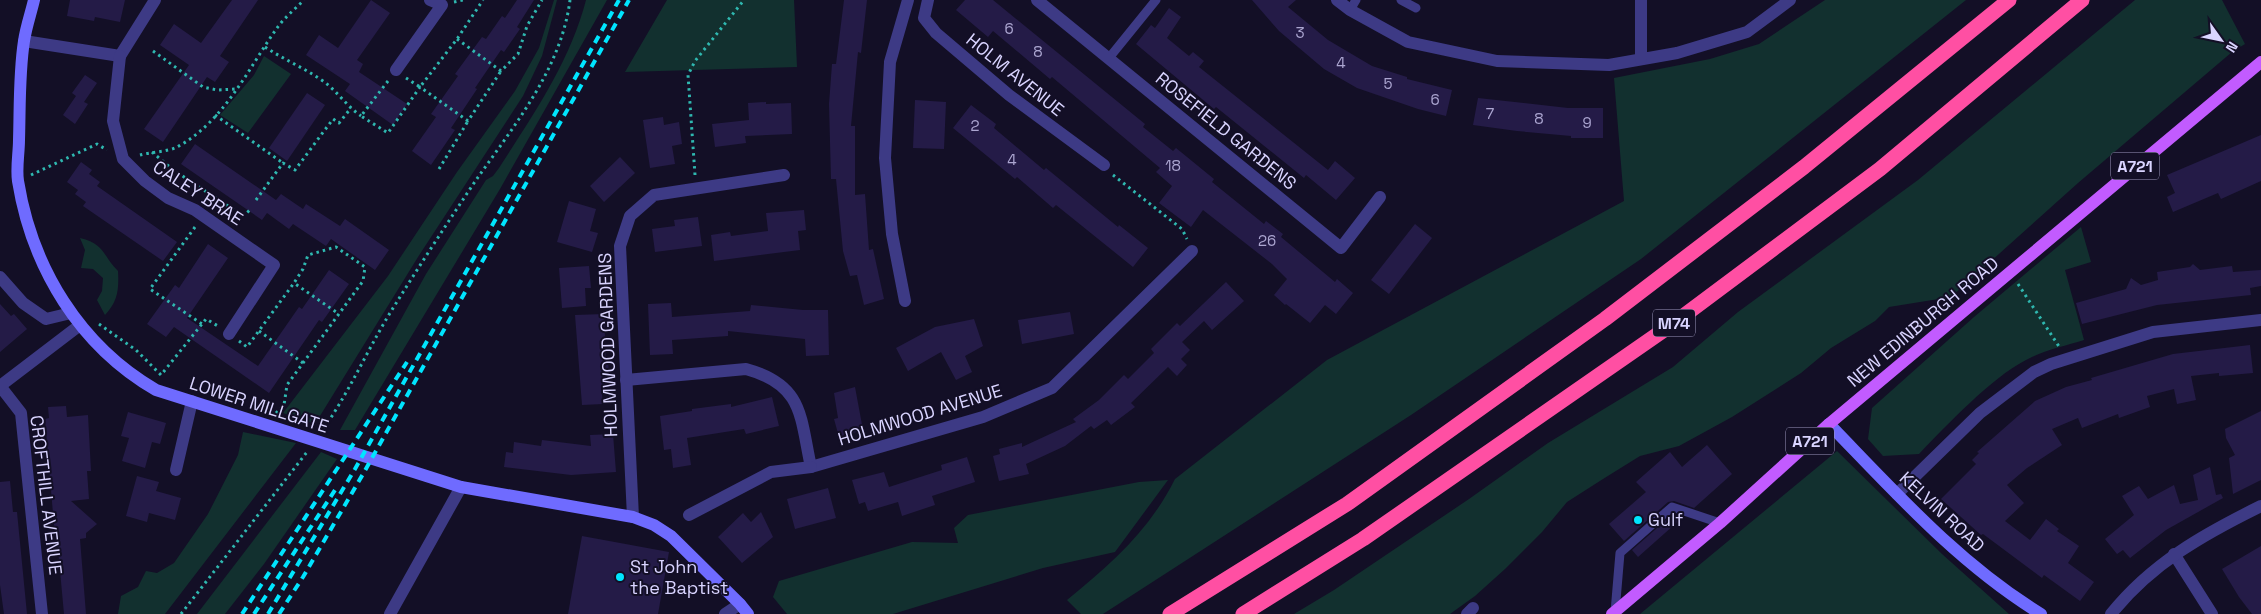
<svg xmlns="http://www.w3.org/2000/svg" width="2261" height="614" viewBox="0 0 2261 614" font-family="'Space Grotesk',sans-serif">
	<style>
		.green { fill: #12302f }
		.building { fill: #241b47 }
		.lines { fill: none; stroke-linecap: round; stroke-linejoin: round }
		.path { stroke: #2fb8b0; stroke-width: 3; stroke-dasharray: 2.5 4; stroke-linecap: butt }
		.lane { stroke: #3d3a85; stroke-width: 9 }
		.street { stroke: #3d3a85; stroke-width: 12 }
		.secondary { stroke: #6f6bff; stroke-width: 12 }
		.primary { stroke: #c25bff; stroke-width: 12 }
		.highway { stroke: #ff4fa3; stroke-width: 15 }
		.rail { stroke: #00e5ff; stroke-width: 4; stroke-dasharray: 8 6; stroke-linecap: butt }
		.poi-dot { fill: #00e5ff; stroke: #130f26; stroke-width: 2 }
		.labels { text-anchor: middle; stroke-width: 4; stroke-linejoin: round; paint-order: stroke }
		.number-label { font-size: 15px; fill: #aca6d1 }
		.shield { fill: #130f26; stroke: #9e99be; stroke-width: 1 }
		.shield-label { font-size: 16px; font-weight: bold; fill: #d9d4ff }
		.street-label { font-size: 18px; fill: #d9d4ff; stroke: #130f26 }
		.poi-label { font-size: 18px; fill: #d9d4ff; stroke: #130f26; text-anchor: start }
	</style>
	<rect width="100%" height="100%" fill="#130f26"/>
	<g class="green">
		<path d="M554,0H557L542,56L523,96L418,257L315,424L283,413L388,276L457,172L515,91L539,48Z"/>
		<path d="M586,0H607L500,189L355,430H340L426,274L486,180L493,176L499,168C533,115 570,62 586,0Z"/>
		<path d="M667,0H794L797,67L625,72Z"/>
		<path d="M1825,0H1966L1641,259L1411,415L1103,614H1081L1067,600C1111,564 1149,531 1175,479L1327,360L1624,201L1614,78L1710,59L1759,44Z"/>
		<path d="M2135,0H2222L2245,44L2232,52L2078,183L1951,297L1889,307L1875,321L1831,348L1801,373L1732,417L1679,446L1640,456L1603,479L1567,502L1542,532L1505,569L1475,596L1450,614H1294L1334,590L1469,499L1548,443L1673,367L1738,312L1918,180Z"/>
		<path d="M264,56L291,74L248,133L220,115L254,75Z"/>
		<path d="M2081,227L2091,262L2065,270L2084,340C2065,346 2044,350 2026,360C1991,378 1947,425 1919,454L1883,456L1868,439L1872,408L1974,317Z"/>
		<path d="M80,238C105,244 102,255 118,271C119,289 118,301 105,315L97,300L102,291L103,278L93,269L81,268L85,250Z"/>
		<path d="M243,432L296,443L165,614H118L121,596L138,587L146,571L157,573L174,563L208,514L238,455Z"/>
		<path d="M1837,451L1942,554L2009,614H1640Z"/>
		<path d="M321,452L337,459L264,564L225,614H197Z"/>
		<path d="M1168,480L1115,552L1043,568L893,614H787L773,597L779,581L912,542L958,543L954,528L968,515L1139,482Z"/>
	</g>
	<g class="building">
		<path d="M70,0H125L120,22L95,17L94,21L67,16Z"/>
		<path d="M232,0H258L220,56L229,62L215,82L207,77L163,142L144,129L189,65L160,45L174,24L201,43Z"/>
		<path d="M371,0L390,13L357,60L363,64L359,72L407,104L393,125L345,91L350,84L306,55L319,35L338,48Z"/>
		<path d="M517,0H534L517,27L520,29L504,52L501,50L475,88L477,89L451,128L455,130L431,165L412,151L436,117L431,114L458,76L455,74L482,37L486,39L502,16L505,18Z"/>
		<path d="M844,0H867L861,53L858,52L851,126H855V195L865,194L869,250L873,249L884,299L864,305L857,275L850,276L843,251L836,179H831L829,104L832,64H836Z"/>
		<path d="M965,0H993L1145,124L1143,127L1173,151L1176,148L1214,179L1212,182L1264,224L1266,221L1283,234L1281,237L1335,282L1337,279L1353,293L1336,314L1325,305L1310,323L1286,304L1285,305L1274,295L1287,279L1272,264L1203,210L1191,227L1159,203L1172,186L1156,172L1160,168L1052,77L1050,79L993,31L988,37L956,10Z"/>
		<path d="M1252,0H1296L1288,7L1328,40L1372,66L1407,77V79L1452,90L1446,116L1418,109L1357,88L1324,69L1279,31Z"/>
		<path d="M1169,8L1181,17L1167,38L1189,56L1193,52L1204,61L1199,67L1328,170L1335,161L1355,178L1336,200L1306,175L1304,178L1216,107L1214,109L1136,44L1151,25L1155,28Z"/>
		<path d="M85,75L97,83L84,102L88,104L75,124L63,115L76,96L72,93Z"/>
		<path d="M307,93L325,105L287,161L269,148Z"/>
		<path d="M1478,98L1568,108H1603V138H1571V136L1517,131L1473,125Z"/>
		<path d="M915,100L946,102L944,149L913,148Z"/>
		<path d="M766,102V104L791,103L792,134L745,136L746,143L715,147L712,124L749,120L748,103Z"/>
		<path d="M971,105L996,124L994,128L1044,170L1046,168L1118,227L1119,225L1148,248L1133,267L1056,205L1053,208L1017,177L1015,179L953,128Z"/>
		<path d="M663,117L664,125L679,122L682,144L672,146L675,164L650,168L643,120Z"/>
		<path d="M2261,135V181L2221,199L2218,193L2173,212L2167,197L2175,193L2167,175Z"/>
		<path d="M195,144L276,200L281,194L303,209L306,204L340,226L345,219L389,250L375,270L331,239L326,246L293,224L289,229L267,213L262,220L181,164Z"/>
		<path d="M620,157L635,173L604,202L590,186Z"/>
		<path d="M81,162L92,170L89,174L100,182L97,186L177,242L163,261L83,206L86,202L75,194L78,190L67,182Z"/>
		<path d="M569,201L596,209L590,231L598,233L592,252L557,242Z"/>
		<path d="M804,210L806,230L798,231L800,250L714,261L711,235L730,232L731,236L768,231L766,213Z"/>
		<path d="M698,217L702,246L655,252L652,229L675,226L674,220Z"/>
		<path d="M1415,224L1432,238L1389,294L1371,280Z"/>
		<path d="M208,244L228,258L187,318L258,366L299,307L302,309L329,270L349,284L322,322L319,320L269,393L174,327L166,337L147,324L175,285L179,288Z"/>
		<path d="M2193,264L2200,270L2232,266L2233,272L2261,270V286L2250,288L2251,295L2157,305L2082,324L2076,303L2126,289L2131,278L2141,285L2158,280L2157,272L2190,267Z"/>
		<path d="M589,266L591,288H585L586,306L562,308L559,268Z"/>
		<path d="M1226,282L1244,301L1212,330L1204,321L1182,342L1190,350L1181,359L1187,365L1177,376L1168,367L1131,403L1135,407L1111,425L1107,420L1094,429L1091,426L1065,446L1026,464L1029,474L999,481L993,456L1000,454L999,449L1022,443V447L1076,422L1073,419L1099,400L1124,375L1128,379L1154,353L1151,349L1177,323L1180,326Z"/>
		<path d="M671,303L672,317L750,311L751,305L803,310H828L829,355L806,356L805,339L728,331V336L672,340L673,354L650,355L648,304Z"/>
		<path d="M0,304L11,316L14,314L27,329L0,352Z"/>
		<path d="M1070,312L1074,334L1022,344L1018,320Z"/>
		<path d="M604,314L606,362H608L610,385H601L603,404L582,405L575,315Z"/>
		<path d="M974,319L983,346L965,356L972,372L956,380L941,352L908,371L896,348L935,327Z"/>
		<path d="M2250,345L2253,373L2219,376V373L2191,376L2196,400L2177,404L2174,389L2147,396L2150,407L2119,418L2118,414L2082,428L2078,418L2052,429L2062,445L2027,468L2007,485L2024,503L2005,521L2030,540L2046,519L2059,529L2057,531L2079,546L2068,563L2094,582L2080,601L2044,575L2042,578L1983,534L1981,535L1941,499L1976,464L1972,460L1979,453L1977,452L2035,401L2066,387L2092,380L2091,378L2173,354Z"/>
		<path d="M855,387L863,430L839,437L834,419L838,418L834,393Z"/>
		<path d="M772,397L779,426L746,434L744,429L687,438L691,465L673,468L671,449L664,450L660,416L692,411V409L731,404V407Z"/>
		<path d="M66,406L67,417L88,415L91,471H87L89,499L71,501L97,524L86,533V538L80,539L86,614H64L58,549H56L45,419L49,418L48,407Z"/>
		<path d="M2261,411V480L2233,494L2229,458L2235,455L2226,438L2225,429Z"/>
		<path d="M128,412L166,423L160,444L152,442L145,468L122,461L129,438L121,436Z"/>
		<path d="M613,434L616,472L571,475L504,467L506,452L513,453L514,442L541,446L542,440L591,446L590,435Z"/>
		<path d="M1707,445L1732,474L1694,508L1674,501L1668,502L1624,541L1609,524L1646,492L1636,482L1670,452L1682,467Z"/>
		<path d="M967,457L975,482L932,496L935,505L902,516L898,502L868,511L865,502L859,504L852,480L884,472L889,487L942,470L941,465Z"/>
		<path d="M2210,467L2216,495L2221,494L2223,498L2166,530L2130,558L2123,550L2117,554L2105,539L2134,515L2122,496L2139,486L2148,499L2174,485L2180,504L2198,500L2193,475Z"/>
		<path d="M137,476L159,482L156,491L181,498L175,520L149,513L147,522L126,516Z"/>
		<path d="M10,481L13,512H17L27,614H4L0,585V482Z"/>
		<path d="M828,488L836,518L795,529L787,499Z"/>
		<path d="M761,512L773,537L742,563L718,537L743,513L751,522Z"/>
		<path d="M1673,514L1683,517L1638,557L1632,550Z"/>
		<path d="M582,536L669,552L658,614H568Z"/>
		<path d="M2261,546V614H2252L2239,597L2222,569Z"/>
	</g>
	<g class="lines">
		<g class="path">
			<path d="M454,2L463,0"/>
			<path d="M457,39L501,71L518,54L527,26L542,0"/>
			<path d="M265,47C283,59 302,67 320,79C336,89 345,105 361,116"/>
			<path d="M153,51L203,87L217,90L236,89"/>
			<path d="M406,78L420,87L457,39L483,0"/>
			<path d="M388,81L361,116L388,133L420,87L468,121L501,71"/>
			<path d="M215,115L283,163"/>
			<path d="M152,152L172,169L243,216L250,210"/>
			<path d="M140,155C151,152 167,152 177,147C224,122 248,69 277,28C284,18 295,9 304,0"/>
			<path d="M439,169L468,121"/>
			<path d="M31,175L97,144L107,150"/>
			<path d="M695,175L688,75L695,61L744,0"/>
			<path d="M1113,175L1182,229L1187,239"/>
			<path d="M256,200L283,163L295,170L333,119L339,123L351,108"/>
			<path d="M195,227L150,289L202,324"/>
			<path d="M2018,284L2060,348"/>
			<path d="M99,324L136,350L161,375L206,319L218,326"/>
			<path d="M259,331L303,363"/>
			<path d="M239,341L247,347L294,283"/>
			<path d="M276,413L284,405L287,385L363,281L365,267L336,247L308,255L303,269L294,283L339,314"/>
			<path d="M324,428C349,392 367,351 390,313C416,271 444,228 472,186C511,129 561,71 570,0"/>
			<path d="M181,614L307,452"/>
		</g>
		<g class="lane">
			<path d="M1401,0L1416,8"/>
			<path d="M1350,10L1356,0"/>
			<path d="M1109,58L1156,0"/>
			<path d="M1615,612L1620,553L1672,507L1720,523"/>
		</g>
		<g class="street">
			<path d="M928,0L924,18L936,33L1009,95L1104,165"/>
			<path d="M1037,0L1341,248L1380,197"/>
			<path d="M1337,0L1350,10L1408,42L1497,61L1609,65L1677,53L1747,32L1790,0"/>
			<path d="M24,41L120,56L155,0"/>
			<path d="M120,56L113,121L123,159L145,181L168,198L195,210L274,265L229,334"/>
			<path d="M1641,59V0"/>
			<path d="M396,70L442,5L430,0"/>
			<path d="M0,277L23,303L46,319L71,313"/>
			<path d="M905,301L892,234L885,158L890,62L908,0"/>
			<path d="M626,380L746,369C804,385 800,417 811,467L983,417L1052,388L1192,251"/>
			<path d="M0,386L21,413L42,614"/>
			<path d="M0,386L80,325"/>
			<path d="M176,470L192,401"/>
			<path d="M1897,494L1980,413L2034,372L2051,364L2153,332L2261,320"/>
			<path d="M689,515L771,472L811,467"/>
			<path d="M633,517L620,246L630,216L654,195L784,175"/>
			<path d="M2174,554L2212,614"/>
			<path d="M390,614L461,487"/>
			<path d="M725,614L740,604"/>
			<path d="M1467,614L1473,608"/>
			<path d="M2111,614C2152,563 2204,534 2261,506"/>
		</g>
		<g class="secondary">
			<path d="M34,0C31,13 26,27 24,41C19,73 20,107 19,140C19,153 16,168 18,181C32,268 80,346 156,390L461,487L633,517L654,525L671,536L740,604L748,614"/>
			<path d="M1829,424C1895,492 1959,564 2041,614"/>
		</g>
		<path class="primary" d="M1612,614L1720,523L1829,424L2261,62"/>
		<g class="highway">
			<path d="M1170,614L1347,504L1605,319L1804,167L2009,0"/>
			<path d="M1243,614L1363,539L1674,323L1880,169L2082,0"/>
		</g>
		<g class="rail">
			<path d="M242,614L407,362"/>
			<path d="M254,614L335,490"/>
			<path d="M268,614L355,469L619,0"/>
			<path d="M279,614L303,577L363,474L629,0"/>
		</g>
	</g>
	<g class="poi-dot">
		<circle cx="1638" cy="520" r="5"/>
		<circle cx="620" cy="577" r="5"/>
	</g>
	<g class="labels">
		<g class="number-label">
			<text x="1009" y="34">6</text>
			<text x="1300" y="38">3</text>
			<text x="1038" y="57">8</text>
			<text x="1341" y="68">4</text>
			<text x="1388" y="89">5</text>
			<text x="1435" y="105">6</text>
			<text x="1490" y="119">7</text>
			<text x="1539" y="124">8</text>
			<text x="1587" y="128">9</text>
			<text x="975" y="131">2</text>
			<text x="1012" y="165">4</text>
			<text x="1173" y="171">18</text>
			<text x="1267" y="246">26</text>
		</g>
		<g class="shield">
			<rect x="2111" y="152.5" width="48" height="27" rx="4"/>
			<rect x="1653" y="309.5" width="42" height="27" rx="4"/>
			<rect x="1786" y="427.5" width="48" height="27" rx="4"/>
		</g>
		<g class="shield-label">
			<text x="2135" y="172">A721</text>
			<text x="1674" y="329">M74</text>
			<text x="1810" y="447">A721</text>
		</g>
		<g class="street-label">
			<text transform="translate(1015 75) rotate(39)" y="6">HOLM AVENUE</text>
			<text transform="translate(1226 131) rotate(39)" y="6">ROSEFIELD GARDENS</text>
			<text transform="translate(198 193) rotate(33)" y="6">CALEY BRAE</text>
			<text transform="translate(1923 322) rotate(-40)" y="6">NEW EDINBURGH ROAD</text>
			<text transform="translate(608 345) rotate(-92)" y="6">HOLMWOOD GARDENS</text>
			<text transform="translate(259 405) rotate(18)" y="6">LOWER MILLGATE</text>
			<text transform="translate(920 415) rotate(-17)" y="6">HOLMWOOD AVENUE</text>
			<text transform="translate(46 495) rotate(83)" y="6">CROFTHILL AVENUE</text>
			<text transform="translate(1942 512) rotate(43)" y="6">KELVIN ROAD</text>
		</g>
		<g class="poi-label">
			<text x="1648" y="526">Gulf</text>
			<text x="630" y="573">St John<tspan x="630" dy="21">the Baptist</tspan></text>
		</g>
	</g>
	<g transform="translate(2221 40) rotate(123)" stroke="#130f26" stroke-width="4" paint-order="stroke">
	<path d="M0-4L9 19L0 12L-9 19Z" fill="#d9d4ff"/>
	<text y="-8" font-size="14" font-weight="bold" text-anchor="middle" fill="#d9d4ff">N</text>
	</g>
</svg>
